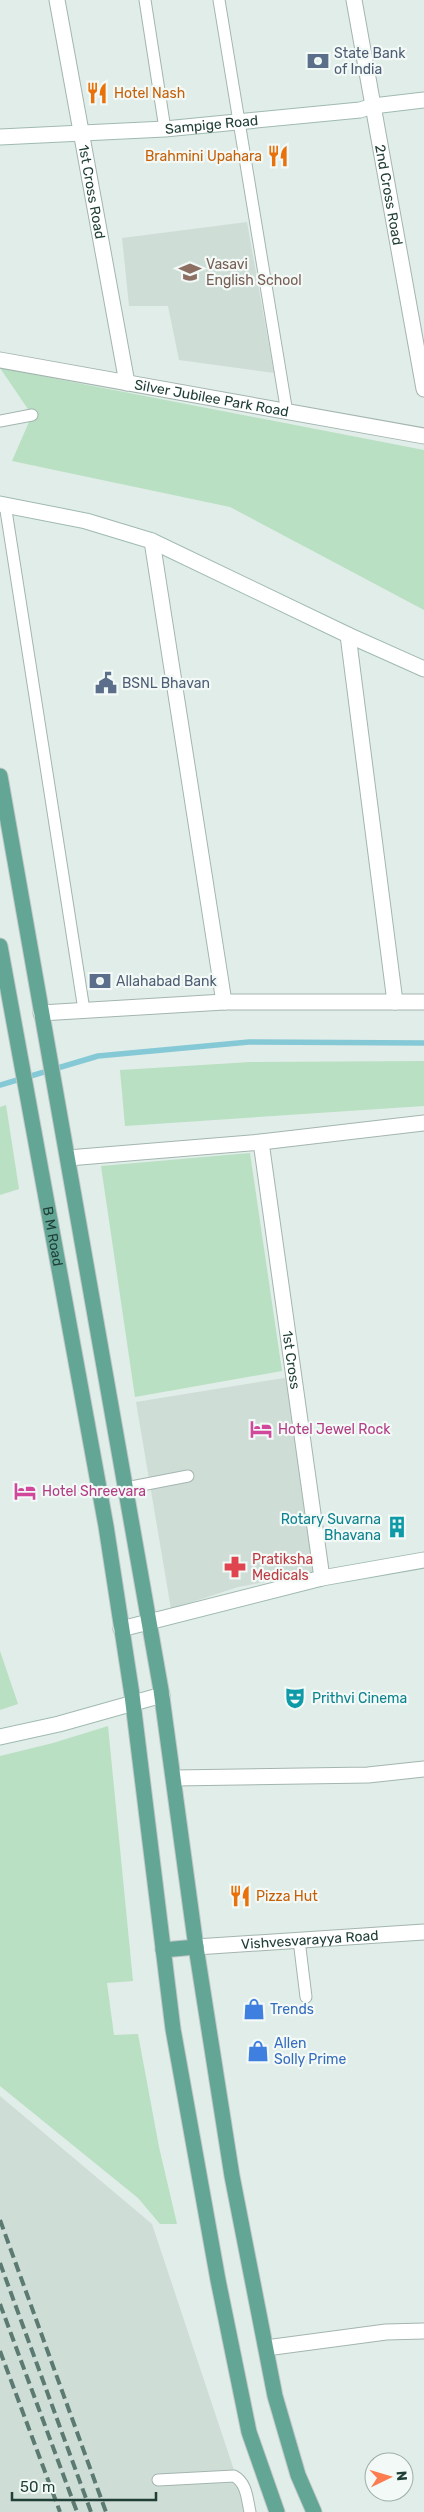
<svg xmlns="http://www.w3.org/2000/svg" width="424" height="2512" viewBox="0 0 424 2512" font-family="Rubik,sans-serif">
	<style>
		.built { fill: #cfddd7 }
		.green { fill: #b9e0c3 }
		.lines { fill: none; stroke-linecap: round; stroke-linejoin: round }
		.stream { stroke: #85c9d6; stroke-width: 5.5 }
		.lane-casing { stroke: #a3b5af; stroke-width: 13 }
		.street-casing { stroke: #a3b5af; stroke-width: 17 }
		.secondary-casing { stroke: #9fbab0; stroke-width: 17 }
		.primary-casing { stroke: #c1c9c7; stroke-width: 17 }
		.lane { stroke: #fff; stroke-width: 11 }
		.street { stroke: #fff; stroke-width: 15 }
		.secondary { stroke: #fff; stroke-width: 15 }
		.primary { stroke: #63a695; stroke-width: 15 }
		.rail { stroke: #5b7b72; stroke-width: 4; stroke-dasharray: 10 5; stroke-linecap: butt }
		.labels { text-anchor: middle; stroke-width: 4.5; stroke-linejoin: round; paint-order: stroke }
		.service-label { font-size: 14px; fill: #4e5e75; stroke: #f2f9f6; text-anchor: start }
		.food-label { font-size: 14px; fill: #c56008; stroke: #f2f9f6; text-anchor: start }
		.street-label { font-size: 14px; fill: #203f37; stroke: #f2f9f6 }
		.education-label { font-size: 14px; fill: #785e54; stroke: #f2f9f6; text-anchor: start }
		.hotel-label { font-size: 14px; fill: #b23c85; stroke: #f2f9f6; text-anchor: start }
		.culture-label { font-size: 14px; fill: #0d838f; stroke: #f2f9f6; text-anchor: end }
		.health-label { font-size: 14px; fill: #be3a42; stroke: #f2f9f6; text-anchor: start }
		.shop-label { font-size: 14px; fill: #366cbe; stroke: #f2f9f6; text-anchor: start }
	</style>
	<rect width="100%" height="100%" fill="#e1ede8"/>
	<g class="built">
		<path d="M247,222L274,373L179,360L168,306H129L122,238Z"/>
		<path d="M290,1377L315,1573L238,1587L171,1609L136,1402Z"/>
		<path d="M0,2096L152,2224L248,2512H0Z"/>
	</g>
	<g class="green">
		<path d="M0,368L424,450V610L230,507L12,461L32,415Z"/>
		<path d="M424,1061V1106L125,1126L120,1070L251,1062Z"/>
		<path d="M6,1105L19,1189L0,1195V1107Z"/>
		<path d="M250,1153L282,1371L135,1397L101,1166Z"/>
		<path d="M0,1651L18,1704L0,1710Z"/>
		<path d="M108,1726L133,1981L107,1983L114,2035L138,2034L159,2147L177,2224H160L138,2198L0,2086V1756L53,1743Z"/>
	</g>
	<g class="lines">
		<path class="stream" d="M0,1085L98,1056L249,1042L424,1043"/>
		<g class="lane-casing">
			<g id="lane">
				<path d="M145,0L165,129"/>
				<path d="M219,0L287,413"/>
				<path d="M0,421L32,415"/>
				<path d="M5,504L84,1010"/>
				<path d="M126,1488L188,1476"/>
				<path d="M299,1940L306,1997"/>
				<path d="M158,2480L234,2476C247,2483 247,2499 250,2512"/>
			</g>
		</g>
		<g class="street-casing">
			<g id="street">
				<path id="s1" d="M57,0L127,383"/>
				<path id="s2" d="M354,0L424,389"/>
				<path id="s3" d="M0,360L424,436"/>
				<path d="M152,541L224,1002"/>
				<path d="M348,635L395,1002"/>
				<path d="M41,1013L224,1002H424"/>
				<path id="s4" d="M261,1142L322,1578"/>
				<path d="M68,1158L261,1142L424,1123"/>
				<path d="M174,1778L368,1775L424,1769"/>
				<path id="s5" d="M196,1947L424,1932"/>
				<path d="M266,2348L386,2332L424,2331"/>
			</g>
		</g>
		<g class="secondary-casing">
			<g id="secondary">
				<path id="s6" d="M0,137L165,129L360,110L373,106L424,100"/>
				<path d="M0,504L86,521L152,541L348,635L424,669"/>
				<path d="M121,1629L322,1578L424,1560"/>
				<path d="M0,1737L59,1724L162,1695"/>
			</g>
		</g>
		<g class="primary-casing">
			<g id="primary">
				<path d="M0,776L161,1690L196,1947L232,2176L275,2396L298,2475L314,2512"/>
				<path id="s7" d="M0,946L106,1526L132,1695L173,2029L218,2280L249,2432L277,2512"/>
				<path d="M163,1950L196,1947"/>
			</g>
		</g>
		<use href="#lane" class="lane"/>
		<use href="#street" class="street"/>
		<use href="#secondary" class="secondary"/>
		<use href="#primary" class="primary"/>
		<g class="rail">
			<path d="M0,2220L106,2512"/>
			<path d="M0,2263L91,2512"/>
			<path d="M0,2304L77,2512"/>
			<path d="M0,2351L60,2512"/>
		</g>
	</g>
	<defs>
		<g id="bank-bare" transform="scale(1.725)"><path d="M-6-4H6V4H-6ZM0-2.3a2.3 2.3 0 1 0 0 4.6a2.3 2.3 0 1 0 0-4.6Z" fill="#5c6f8a" stroke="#f2f9f6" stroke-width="2.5" paint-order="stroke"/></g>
		<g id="restaurant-bare" transform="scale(1.725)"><path d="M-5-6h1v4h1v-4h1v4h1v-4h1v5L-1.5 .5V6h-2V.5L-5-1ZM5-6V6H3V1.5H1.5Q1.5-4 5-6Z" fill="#e8710a" stroke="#f2f9f6" stroke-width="2.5" paint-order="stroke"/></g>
		<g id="school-bare" transform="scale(1.725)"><path d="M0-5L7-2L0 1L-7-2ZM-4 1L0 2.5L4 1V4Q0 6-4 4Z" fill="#8d6e63" stroke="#f2f9f6" stroke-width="2.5" paint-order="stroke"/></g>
		<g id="civic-bare" transform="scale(1.725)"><path d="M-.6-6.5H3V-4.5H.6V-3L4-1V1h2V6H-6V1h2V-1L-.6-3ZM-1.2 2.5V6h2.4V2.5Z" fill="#5c6f8a" stroke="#f2f9f6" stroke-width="2.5" paint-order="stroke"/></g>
		<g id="hotel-bare" transform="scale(1.725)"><path d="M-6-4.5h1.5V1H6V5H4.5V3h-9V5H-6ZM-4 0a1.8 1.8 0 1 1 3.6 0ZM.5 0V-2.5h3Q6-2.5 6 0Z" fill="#d1479c" stroke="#f2f9f6" stroke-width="2.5" paint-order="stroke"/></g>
		<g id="building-bare" transform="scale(1.725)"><path d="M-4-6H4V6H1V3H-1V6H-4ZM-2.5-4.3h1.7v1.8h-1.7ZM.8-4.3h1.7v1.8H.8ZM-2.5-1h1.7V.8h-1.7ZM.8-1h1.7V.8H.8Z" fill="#0f9aa8" stroke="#f2f9f6" stroke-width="2.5" paint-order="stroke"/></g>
		<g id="pharmacy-bare" transform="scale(1.725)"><path d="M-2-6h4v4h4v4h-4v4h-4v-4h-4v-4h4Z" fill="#e0444e" stroke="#f2f9f6" stroke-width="2.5" paint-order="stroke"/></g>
		<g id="theatre-bare" transform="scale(1.725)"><path d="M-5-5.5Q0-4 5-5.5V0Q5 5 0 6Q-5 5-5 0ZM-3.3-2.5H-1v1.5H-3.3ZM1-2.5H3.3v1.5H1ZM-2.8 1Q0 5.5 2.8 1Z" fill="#0f9aa8" stroke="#f2f9f6" stroke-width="2.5" paint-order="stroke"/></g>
		<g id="shop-bare" transform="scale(1.725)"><path d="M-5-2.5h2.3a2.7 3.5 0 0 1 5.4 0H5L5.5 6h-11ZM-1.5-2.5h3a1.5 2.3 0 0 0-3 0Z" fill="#3f7fe0" stroke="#f2f9f6" stroke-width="2.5" paint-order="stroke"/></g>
	</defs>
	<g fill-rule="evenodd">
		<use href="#bank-bare" x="318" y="61"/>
		<use href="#restaurant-bare" x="97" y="93"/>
		<use href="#restaurant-bare" x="278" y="156"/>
		<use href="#school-bare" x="190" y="272"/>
		<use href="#civic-bare" x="106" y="683"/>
		<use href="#bank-bare" x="100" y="981"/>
		<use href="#hotel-bare" x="261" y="1429"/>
		<use href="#hotel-bare" x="25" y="1491"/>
		<use href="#building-bare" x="397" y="1527"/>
		<use href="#pharmacy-bare" x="235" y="1567"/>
		<use href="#theatre-bare" x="295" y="1698"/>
		<use href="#restaurant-bare" x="240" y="1896"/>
		<use href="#shop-bare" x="254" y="2009"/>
		<use href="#shop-bare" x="258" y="2051"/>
	</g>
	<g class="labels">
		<g class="service-label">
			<text x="334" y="58">State Bank<tspan x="334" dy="16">of India</tspan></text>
			<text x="122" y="688">BSNL Bhavan</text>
			<text x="116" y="986">Allahabad Bank</text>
		</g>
		<g class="food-label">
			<text x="114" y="98">Hotel Nash</text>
			<text x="262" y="161" text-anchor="end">Brahmini Upahara</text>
			<text x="256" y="1901">Pizza Hut</text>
		</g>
		<g class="street-label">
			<text dy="5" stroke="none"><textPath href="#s6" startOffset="212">Sampige Road</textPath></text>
			<text dy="5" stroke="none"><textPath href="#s1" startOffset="195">1st Cross Road</textPath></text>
			<text dy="5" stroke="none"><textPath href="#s2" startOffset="198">2nd Cross Road</textPath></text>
			<text dy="5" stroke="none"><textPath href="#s3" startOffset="215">Silver Jubilee Park Road</textPath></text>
			<text dy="5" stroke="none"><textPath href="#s7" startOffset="295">B M Road</textPath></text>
			<text dy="5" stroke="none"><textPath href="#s4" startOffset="220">1st Cross</textPath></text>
			<text dy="5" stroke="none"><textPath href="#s5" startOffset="114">Vishvesvarayya Road</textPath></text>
		</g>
		<g class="education-label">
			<text x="206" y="269">Vasavi<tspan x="206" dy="16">English School</tspan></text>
		</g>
		<g class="hotel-label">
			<text x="278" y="1434">Hotel Jewel Rock</text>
			<text x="42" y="1496">Hotel Shreevara</text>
		</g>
		<g class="culture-label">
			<text x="381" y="1524">Rotary Suvarna<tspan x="381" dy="16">Bhavana</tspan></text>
			<text x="312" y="1703" text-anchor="start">Prithvi Cinema</text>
		</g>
		<g class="health-label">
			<text x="252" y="1564">Pratiksha<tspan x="252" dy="16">Medicals</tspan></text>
		</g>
		<g class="shop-label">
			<text x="270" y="2014">Trends</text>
			<text x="274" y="2048">Allen<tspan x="274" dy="16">Solly Prime</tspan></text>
		</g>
	</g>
	<g transform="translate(389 2477) rotate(85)"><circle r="24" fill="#f2f9f6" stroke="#9eafaa"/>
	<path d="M0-4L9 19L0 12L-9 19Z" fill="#fc7c50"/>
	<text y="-8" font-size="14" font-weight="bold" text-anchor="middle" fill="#203f37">N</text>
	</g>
	<path d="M12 2492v8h144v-8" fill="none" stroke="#203f37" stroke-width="2.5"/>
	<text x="20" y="2492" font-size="15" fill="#203f37" stroke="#f2f9f6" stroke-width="4" paint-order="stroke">50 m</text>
</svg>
